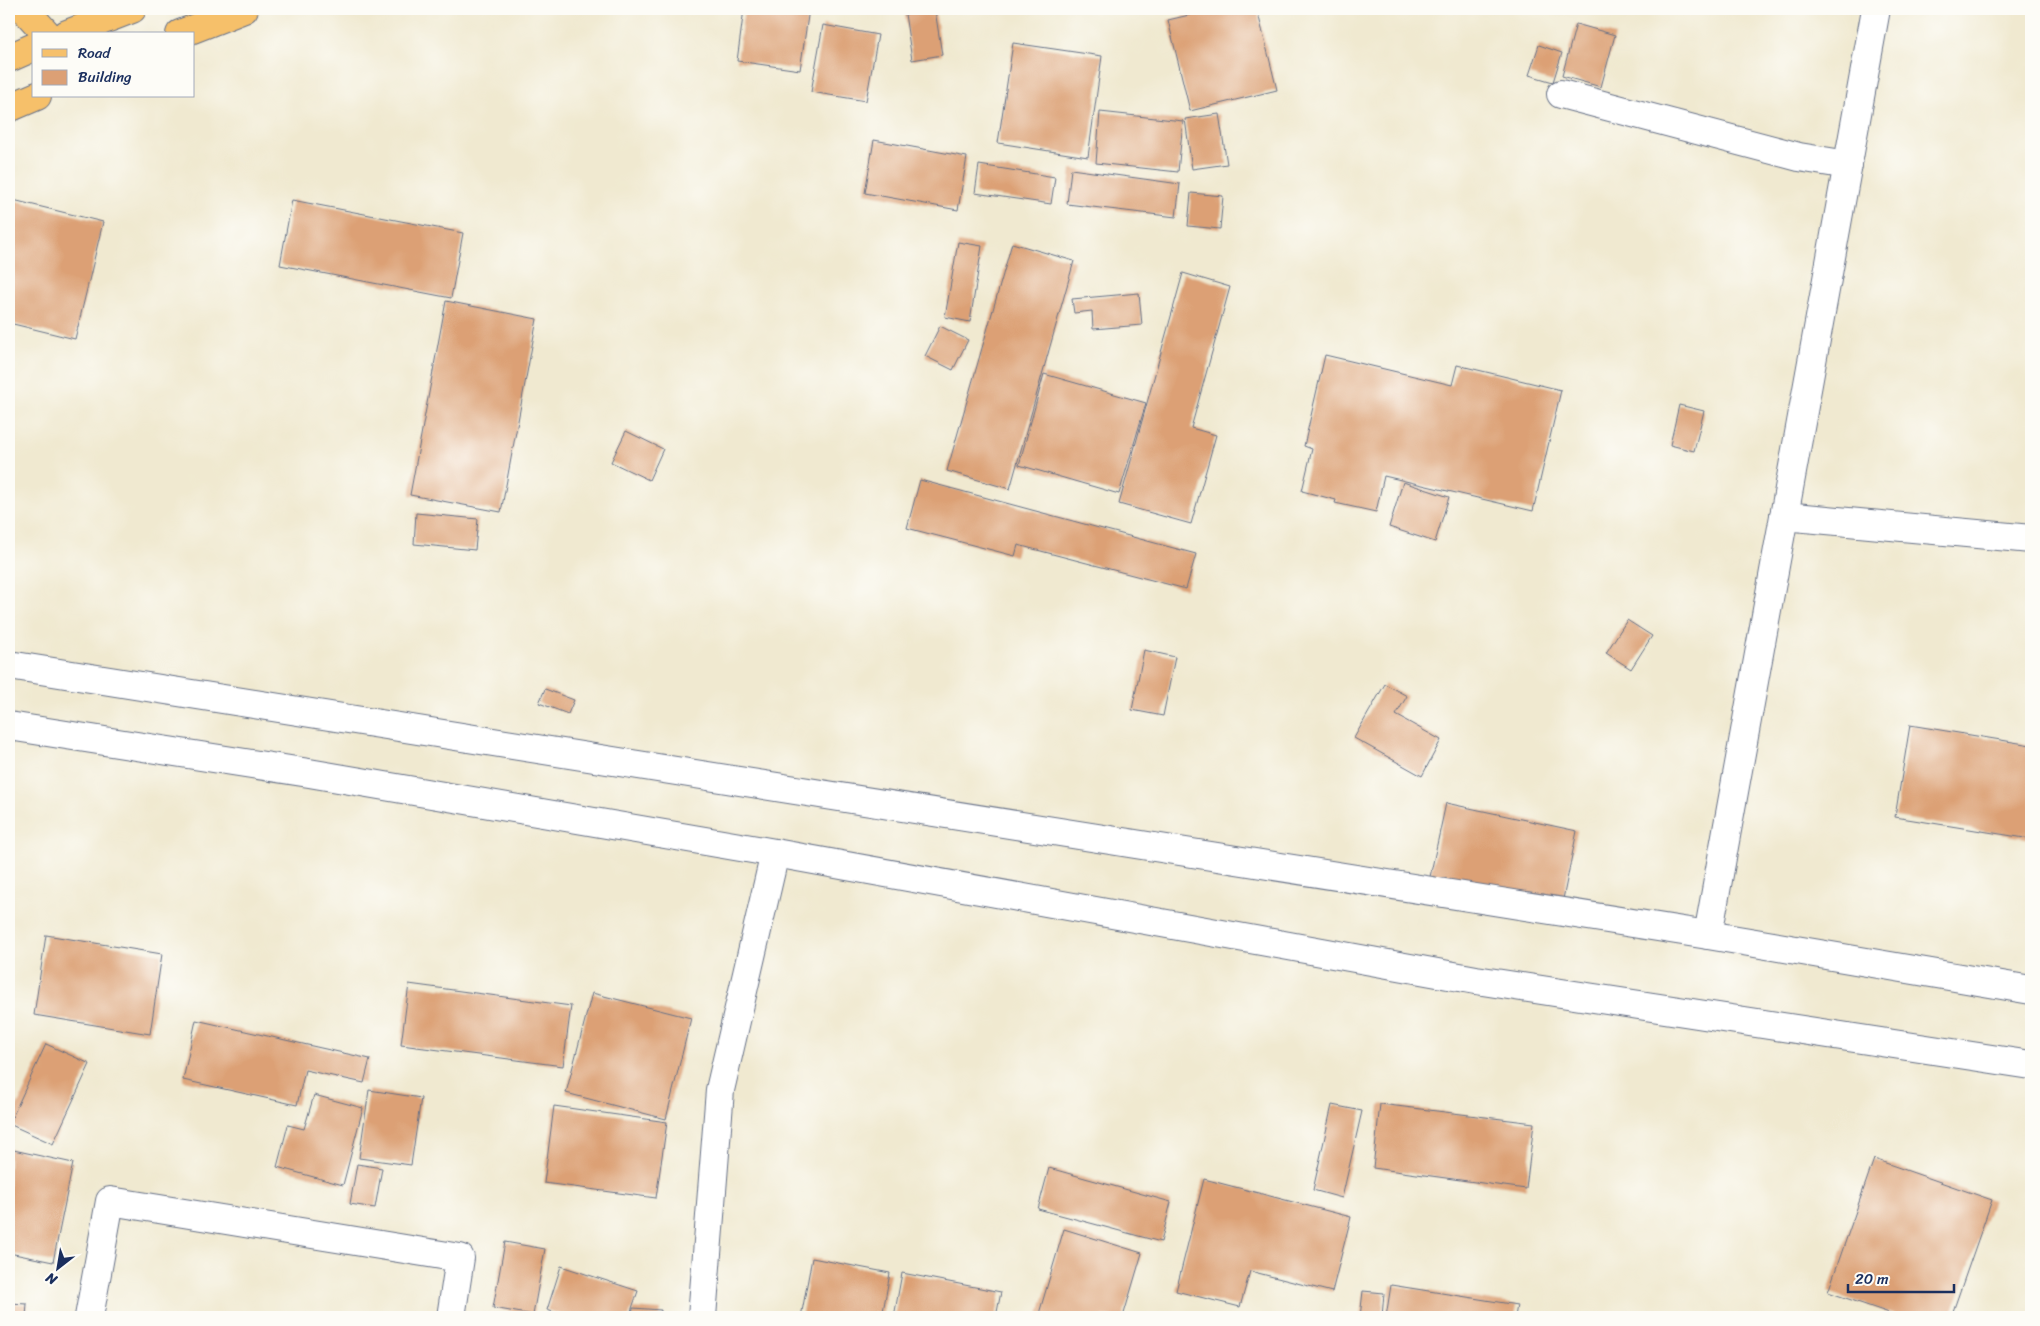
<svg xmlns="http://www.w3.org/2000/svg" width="2040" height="1326" viewBox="0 0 2040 1326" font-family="Sriracha,sans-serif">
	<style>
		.building { fill: #dca075 }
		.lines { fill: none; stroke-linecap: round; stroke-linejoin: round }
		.minor-casing { stroke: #667086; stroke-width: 30 }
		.major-casing { stroke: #667086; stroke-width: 30 }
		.minor { stroke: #fff; stroke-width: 28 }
		.major { stroke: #f6c06b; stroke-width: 28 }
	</style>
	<rect width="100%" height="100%" fill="#fdfcf7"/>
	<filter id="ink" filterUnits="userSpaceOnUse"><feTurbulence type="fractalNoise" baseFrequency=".02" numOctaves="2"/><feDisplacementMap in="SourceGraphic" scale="10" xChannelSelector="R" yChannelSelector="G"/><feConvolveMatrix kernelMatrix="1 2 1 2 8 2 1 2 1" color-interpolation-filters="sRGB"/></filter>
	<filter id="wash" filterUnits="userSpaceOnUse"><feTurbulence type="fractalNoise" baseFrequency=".0096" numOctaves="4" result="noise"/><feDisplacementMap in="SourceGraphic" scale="20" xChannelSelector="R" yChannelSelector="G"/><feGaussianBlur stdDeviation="1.12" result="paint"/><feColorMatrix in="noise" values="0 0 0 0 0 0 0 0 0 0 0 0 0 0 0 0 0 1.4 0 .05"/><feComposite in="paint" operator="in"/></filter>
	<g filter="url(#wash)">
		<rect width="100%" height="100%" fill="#f0e9d0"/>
		<g id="blocks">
			<g class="building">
				<path d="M744,9H809L800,70L737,61Z"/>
				<path d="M1215,9H1257L1277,90L1190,111L1168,20Z"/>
				<path d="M935,10L942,55L912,60L905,14Z"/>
				<path d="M1576,24L1615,35L1601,87L1562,76Z"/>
				<path d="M823,25L878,35L866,101L811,92Z"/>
				<path d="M1013,43L1102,56L1088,157L998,143Z"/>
				<path d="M1539,45L1562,53L1553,82L1529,75Z"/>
				<path d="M1100,112L1183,121L1178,172L1096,163Z"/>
				<path d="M1219,114L1227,164L1192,169L1185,119Z"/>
				<path d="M874,140L967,157L958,210L865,193Z"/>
				<path d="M979,165L1055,177L1051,204L975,193Z"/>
				<path d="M1071,169L1180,184L1176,217L1067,204Z"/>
				<path d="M1191,193L1223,196L1220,229L1188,226Z"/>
				<path d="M9,199L103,222L75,339L9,323Z"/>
				<path d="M292,200L463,233L451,298L280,265Z"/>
				<path d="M958,242L982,246L970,322L945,317Z"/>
				<path d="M1012,243L1074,261L1010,489L947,471Z"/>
				<path d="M1183,273L1230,287L1191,428L1216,435L1191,524L1119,504Z"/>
				<path d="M1139,293L1142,325L1093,329L1092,311L1074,313L1072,299Z"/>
				<path d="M446,301L537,319L501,512L410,495Z"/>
				<path d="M940,326L968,340L953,370L925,356Z"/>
				<path d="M1325,355L1452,385L1457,365L1561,390L1533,511L1384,476L1376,512L1335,503L1336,500L1302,491L1312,449L1304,446Z"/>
				<path d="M1044,374L1146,403L1119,494L1019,465Z"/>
				<path d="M1679,405L1704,411L1694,451L1670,445Z"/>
				<path d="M626,431L663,449L649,480L611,462Z"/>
				<path d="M920,480L1196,554L1186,589L1018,545L1015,556L907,528Z"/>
				<path d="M1403,482L1449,497L1435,542L1389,527Z"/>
				<path d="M416,513L478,519L475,550L414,544Z"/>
				<path d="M1627,620L1652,636L1631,669L1606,653Z"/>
				<path d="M1144,650L1175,657L1163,716L1132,710Z"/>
				<path d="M1385,684L1407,696L1396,715L1441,740L1422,776L1354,738Z"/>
				<path d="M545,689L574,700L568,714L539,703Z"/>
				<path d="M1910,725L2031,745V839L1895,817Z"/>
				<path d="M1446,803L1577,831L1562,904L1430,877Z"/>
				<path d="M46,935L162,954L150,1034L34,1015Z"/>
				<path d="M409,984L571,1006L563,1066L401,1045Z"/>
				<path d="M592,993L691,1018L666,1119L566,1093Z"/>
				<path d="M196,1020L370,1059L364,1083L305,1070L297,1105L183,1080Z"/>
				<path d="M46,1044L90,1064L53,1144L9,1124Z"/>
				<path d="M369,1090L421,1098L411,1165L359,1158Z"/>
				<path d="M314,1095L363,1108L343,1185L277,1167L288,1125L304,1129Z"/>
				<path d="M1380,1104L1534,1123L1526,1189L1373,1168Z"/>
				<path d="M1332,1105L1362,1111L1342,1198L1313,1190Z"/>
				<path d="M554,1106L667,1122L656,1198L544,1183Z"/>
				<path d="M9,1149L73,1163L53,1262L9,1253Z"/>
				<path d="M1874,1159L1992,1200L1951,1317H1901L1828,1292Z"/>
				<path d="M357,1164L382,1168L375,1208L350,1204Z"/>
				<path d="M1049,1168L1171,1202L1161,1242L1038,1209Z"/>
				<path d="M1204,1179L1351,1217L1332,1292L1250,1271L1240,1307L1176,1291Z"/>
				<path d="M1064,1229L1142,1253L1123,1317H1038Z"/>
				<path d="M505,1242L545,1249L533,1315L493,1308Z"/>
				<path d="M812,1258L890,1273L882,1317H801Z"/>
				<path d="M561,1266L638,1291L629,1317H568L547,1310Z"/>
				<path d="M902,1273L1001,1292L996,1317H894Z"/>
				<path d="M1391,1285L1517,1305L1515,1317H1386Z"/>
				<path d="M1363,1291L1384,1293L1382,1317H1360Z"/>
				<path d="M9,1303L27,1304L26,1317H9Z"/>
				<path d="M633,1308L661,1310L660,1317H632Z"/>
			</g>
		</g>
	</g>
	<g filter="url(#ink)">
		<use href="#blocks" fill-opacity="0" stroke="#667086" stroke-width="1"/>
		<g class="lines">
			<g class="minor-casing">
				<g id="minor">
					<path d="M1561,94L1799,157L1848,165"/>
					<path d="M1784,516L2031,539"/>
					<path d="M9,665L1708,935L2031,990"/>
					<path d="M9,726L309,773L775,853L1476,980L2031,1065"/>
					<path d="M1708,935L1876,9"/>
					<path d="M89,1317L110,1201L460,1258L451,1317"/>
					<path d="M702,1317L720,1090L775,853"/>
				</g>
			</g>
			<g class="major-casing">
				<g id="major">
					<path d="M24,9L47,34"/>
					<path d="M67,34L132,9"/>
					<path d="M180,34L244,9"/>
					<path d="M9,58L34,47"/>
					<path d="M9,108L37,96"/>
				</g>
			</g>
			<use href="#minor" class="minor"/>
			<use href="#major" class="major"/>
		</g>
	</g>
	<rect width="2040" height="1326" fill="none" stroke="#fdfcf7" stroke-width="30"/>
	<rect x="32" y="32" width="162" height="65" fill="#fdfcf7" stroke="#a3aaba"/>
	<rect x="42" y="49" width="25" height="8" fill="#f6c06b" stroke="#a3aaba"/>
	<text x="78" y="58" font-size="15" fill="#1b2f5e">Road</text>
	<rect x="42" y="70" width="25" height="15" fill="#dca075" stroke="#a3aaba"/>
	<text x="78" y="82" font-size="15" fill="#1b2f5e">Building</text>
	<g transform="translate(58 1268) rotate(211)" stroke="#fdfcf7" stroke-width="4" paint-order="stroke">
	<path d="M0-4L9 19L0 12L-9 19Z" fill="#1b2f5e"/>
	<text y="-8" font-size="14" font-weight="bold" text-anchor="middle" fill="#1b2f5e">N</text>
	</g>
	<path d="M1848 1284v8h106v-8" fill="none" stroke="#1b2f5e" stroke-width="2.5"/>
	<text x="1855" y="1284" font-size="15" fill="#1b2f5e" stroke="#fdfcf7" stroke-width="4" paint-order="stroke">20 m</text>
</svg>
